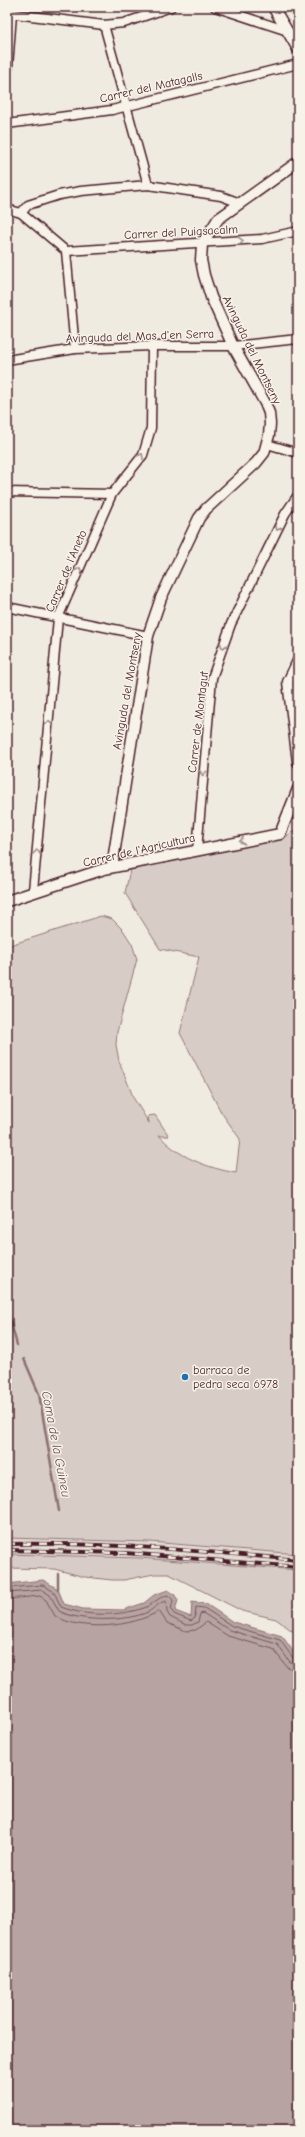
<svg xmlns="http://www.w3.org/2000/svg" width="305" height="2137" viewBox="0 0 305 2137" font-family="'Comic Neue',sans-serif">
	<style>
		.built { fill: #e3dcd2 }
		.green { fill: #d8cdc6; stroke: #917678 }
		.water { fill: #b7a4a2; stroke: #8b6f72 }
		.lines { fill: none; stroke-linecap: round; stroke-linejoin: round }
		.shore { stroke: #76545b; stroke-width: 1 }
		.stream { stroke: #8b6f72; stroke-width: 2.5 }
		.minor-casing { stroke: #4a1f2b; stroke-width: 11 }
		.tertiary-casing { stroke: #4a1f2b; stroke-width: 13 }
		.minor { stroke: #f7f3e8; stroke-width: 8 }
		.tertiary { stroke: #f7f3e8; stroke-width: 10 }
		.rail-casing { stroke: #4a1f2b; stroke-width: 4 }
		.rail { stroke: #f7f3e8; stroke-width: 2.5; stroke-dasharray: 8; stroke-linecap: butt }
		.oneway { stroke: #a0898a }
		.poi-dot { fill: #1f6fb2; stroke: #f7f3e8; stroke-width: 1.5 }
		.labels { text-anchor: middle; stroke-width: 3; stroke-linejoin: round; paint-order: stroke }
		.street-label { font-size: 12px; fill: #4a1f2b; stroke: #f7f3e8 }
		.poi-label { font-size: 12px; fill: #4a1f2b; stroke: #f7f3e8; text-anchor: start }
		.water-label { font-size: 13px; font-style: italic; fill: #704e55; stroke: #f7f3e8 }
	</style>
	<rect width="100%" height="100%" fill="#f0ebe0"/>
	<filter id="ink" filterUnits="userSpaceOnUse"><feTurbulence type="fractalNoise" baseFrequency=".025" numOctaves="2"/><feDisplacementMap in="SourceGraphic" scale="8" xChannelSelector="R" yChannelSelector="G"/><feConvolveMatrix kernelMatrix="1 2 1 2 8 2 1 2 1" color-interpolation-filters="sRGB"/></filter>
	<g filter="url(#ink)">
		<path class="built" d="M7,1538L150,1542L298,1554V1570L139,1558L7,1554Z"/>
		<g class="green">
			<path d="M298,824V1554L150,1542L7,1538V946L101,916L112,919L123,930L132,944L137,959L117,1032L116,1045L119,1061L134,1099L149,1123L148,1116L155,1115L169,1136H161L158,1134C177,1157 208,1168 236,1173L240,1139L221,1112L180,1033L199,957L160,949L125,893L130,870L283,839L296,829Z"/>
			<path d="M7,1554L139,1558L298,1570V1635L276,1619L242,1611L169,1574H154L124,1580H112L85,1577L54,1569L7,1568Z"/>
		</g>
		<path class="water" d="M43,1580L58,1589L64,1604L83,1609L123,1610L144,1603L154,1595L168,1590L174,1594L178,1600L175,1611L191,1617L192,1602L206,1604L233,1622L282,1636L298,1658V2130H7V1584Z"/>
		<g class="lines">
			<g class="shore">
				<path d="M7,1588L43,1585L54,1592L61,1607C87,1617 118,1616 144,1608C153,1605 156,1598 168,1595L173,1600L171,1610L174,1614L191,1621L195,1618L196,1607L204,1608L232,1626L280,1640L293,1658L298,1659"/>
				<path d="M7,1593L42,1590L50,1595L59,1611C80,1622 125,1622 148,1612C155,1608 158,1603 166,1601L167,1612L170,1617L186,1625H192L198,1622L200,1614L203,1613L229,1630L277,1644L290,1662L298,1664"/>
				<path d="M7,1599L40,1596L46,1600L55,1616C82,1632 133,1627 159,1611L167,1623L186,1631L196,1630L206,1622L228,1636L273,1649L287,1667L298,1671"/>
			</g>
			<g class="stream">
				<path d="M7,1308L17,1345"/>
				<path d="M24,1359L39,1394L59,1511"/>
				<path d="M58,1589V1574"/>
			</g>
			<g class="minor-casing">
				<g id="minor">
					<path d="M215,7L288,31"/>
					<path d="M7,13L104,25L124,23L171,7"/>
					<path d="M104,25L148,185"/>
					<path d="M7,80L12,14"/>
					<path d="M7,124L112,110L298,64"/>
					<path d="M7,209L21,213L28,205L59,195L81,191L148,185L221,196L240,203"/>
					<path d="M21,213L66,251L75,349"/>
					<path d="M66,251L262,239L298,231"/>
					<path d="M7,360L75,349L152,346H233L298,339"/>
					<path d="M267,444L298,453"/>
					<path d="M7,492L112,494"/>
					<path d="M7,607L148,636"/>
					<path d="M197,850L212,678L231,624L285,514L298,495"/>
					<path d="M33,891L58,618L112,494L143,455L151,428L152,346"/>
				</g>
			</g>
			<g class="tertiary-casing">
				<g id="tertiary">
					<path d="M273,7L298,49"/>
					<path d="M298,661L288,682L298,762"/>
					<path d="M112,867L148,636L161,598L199,518L206,509L256,463L264,453L269,435L270,424L269,413L265,403L233,346L211,297L204,275L201,260L202,244L218,219L298,162"/>
					<path d="M7,901L104,869L280,834L298,789"/>
				</g>
			</g>
			<use href="#minor" class="minor"/>
			<use href="#tertiary" class="tertiary"/>
			<g class="rail-casing">
				<g id="rail">
					<path d="M7,1544C104,1542 201,1551 298,1560"/>
					<path d="M7,1550L125,1553L298,1567"/>
				</g>
			</g>
			<use href="#rail" class="rail"/>
		</g>
		<defs><path id="oneway-chevron" d="M-2-3.5L2.5 0L-2 3.5" fill="none" stroke-width="1.6" stroke-linecap="round" stroke-linejoin="round"/></defs>
		<g class="oneway">
			<use href="#oneway-chevron" transform="translate(241 241) rotate(-4)"/>
			<use href="#oneway-chevron" transform="translate(141 456) rotate(-60)"/>
			<use href="#oneway-chevron" transform="translate(278 528) rotate(117)"/>
			<use href="#oneway-chevron" transform="translate(79 570) rotate(-67)"/>
			<use href="#oneway-chevron" transform="translate(223 646) rotate(109)"/>
			<use href="#oneway-chevron" transform="translate(49 723) rotate(-85)"/>
			<use href="#oneway-chevron" transform="translate(203 773) rotate(95)"/>
			<use href="#oneway-chevron" transform="translate(242 841) rotate(169)"/>
			<use href="#oneway-chevron" transform="translate(37 852) rotate(-85)"/>
		</g>
	</g>
	<circle class="poi-dot" cx="185" cy="1377" r="4"/>
	<g class="labels">
		<g class="street-label">
			<text transform="translate(151 87) rotate(-13)" y="4">Carrer del Matagalls</text>
			<text transform="translate(181 232) rotate(-3)" y="4">Carrer del Puigsacalm</text>
			<text transform="translate(140 336) rotate(-2)" y="4">Avinguda del Mas d'en Serra</text>
			<text transform="translate(252 350) rotate(64)" y="4">Avinguda del Montseny</text>
			<text transform="translate(66 571) rotate(-67)" y="4">Carrer de l'Aneto</text>
			<text transform="translate(127 691) rotate(-80)" y="4">Avinguda del Montseny</text>
			<text transform="translate(198 722) rotate(-83)" y="4">Carrer de Montagut</text>
			<text transform="translate(139 850) rotate(-13)" y="4">Carrer de l'Agricultura</text>
		</g>
		<g class="poi-label">
			<text x="193" y="1374">barraca de<tspan x="193" dy="14">pedra seca 6978</tspan></text>
		</g>
		<g class="water-label">
			<text transform="translate(57 1444) rotate(79)" y="5">Coma de la Guineu</text>
		</g>
	</g>
	<rect width="305" height="2137" fill="none" stroke="#f7f3e8" stroke-width="24"/>
	<rect x="12" y="12" width="281" height="2113" fill="none" stroke="#4a1f2b" stroke-width="1.5" filter="url(#ink)"/>
</svg>
